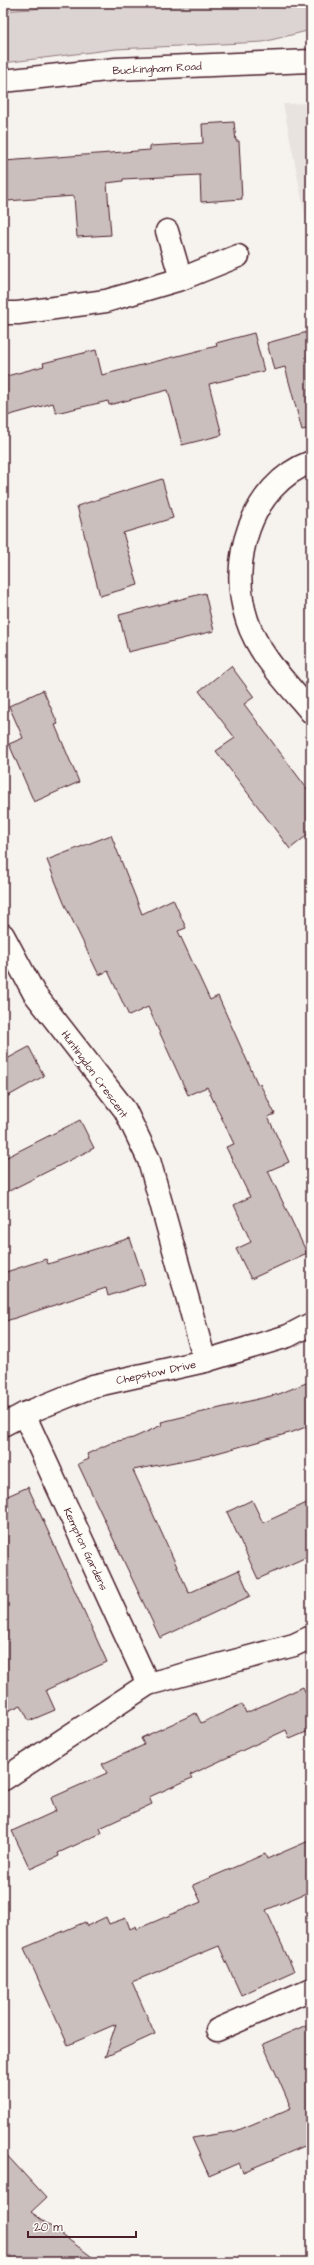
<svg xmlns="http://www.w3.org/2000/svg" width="314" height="2265" viewBox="0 0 314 2265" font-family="'Architects Daughter',sans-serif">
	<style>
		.built { fill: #e9e3e0 }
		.green { fill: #dcd4d2; stroke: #937a7e }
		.building { fill: #cbbfbe; stroke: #4a1f2b }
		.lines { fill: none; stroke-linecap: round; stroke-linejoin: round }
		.street-casing { stroke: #4a1f2b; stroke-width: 25 }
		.secondary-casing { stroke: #4a1f2b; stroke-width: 25 }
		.street { stroke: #fdfcf7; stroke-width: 22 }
		.secondary { stroke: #fdfcf7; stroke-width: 22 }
		.labels { text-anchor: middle; stroke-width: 4; stroke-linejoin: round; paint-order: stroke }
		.street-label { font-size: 11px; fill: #4a1f2b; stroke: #fdfcf7 }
	</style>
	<rect width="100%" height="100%" fill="#f6f3ef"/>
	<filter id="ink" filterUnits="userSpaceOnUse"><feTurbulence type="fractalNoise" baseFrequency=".025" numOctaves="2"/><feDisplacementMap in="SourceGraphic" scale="8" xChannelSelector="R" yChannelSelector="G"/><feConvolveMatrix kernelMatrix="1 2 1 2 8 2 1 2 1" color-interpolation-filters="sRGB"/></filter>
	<g filter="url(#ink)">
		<path class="built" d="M311,103V245L283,104Z"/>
		<path class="green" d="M113,3H311V30L263,42L116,49L3,63V11Z"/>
		<g class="building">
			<path d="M234,122L236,141H239L242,199L201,202L200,175L123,179V181L107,183L111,235L77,237L74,196L7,201L4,161L150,150V146L203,143L202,124Z"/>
			<path d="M311,331V428L302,430L285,367L274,370L267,343Z"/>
			<path d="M254,333L264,371L209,384L222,435L182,445L168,390L109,405L108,401L56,413L53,403L3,417V377L44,366L43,363L96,350L102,375L217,346L216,343Z"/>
			<path d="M162,479L173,518L123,533L138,585L100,596L77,506Z"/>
			<path d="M205,593L214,631L128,652L119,615Z"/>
			<path d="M231,666L254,697L244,704L311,794V832L290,849L216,751L235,738L199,691Z"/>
			<path d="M43,690L58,724L55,725L79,782L34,802L9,744L23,738L9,706Z"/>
			<path d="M111,835L142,914L173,899L186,928L178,931L210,1000L218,996L258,1085L260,1084L275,1114L268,1117L289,1162L268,1171L307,1253L251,1279L236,1249L251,1242L234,1205L250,1197L226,1147L234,1144L207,1087L188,1095L148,1007L129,1016L108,971L99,975L64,903L47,860Z"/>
			<path d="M29,1047L44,1076L3,1099V1061Z"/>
			<path d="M80,1120L94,1148L3,1194V1159Z"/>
			<path d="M130,1238L145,1284L108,1296L106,1288L3,1322V1273L46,1259L48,1264Z"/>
			<path d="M311,1381V1425L293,1432L206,1456L133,1470L189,1593L239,1570L250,1596L160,1638L78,1464L89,1459L87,1454L113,1442L133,1438L162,1425L161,1422L279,1394Z"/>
			<path d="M28,1487L107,1662L46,1690L55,1710L29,1721L21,1705L3,1713V1498Z"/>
			<path d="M252,1500L263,1523L311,1501V1555L258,1579L227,1512Z"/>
			<path d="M303,1687L311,1704V1730L290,1739L286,1730L190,1775L192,1778L149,1797L152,1804L100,1828L102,1833L58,1853L59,1856L30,1869L12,1831L56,1811L51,1798L107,1773L102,1764L144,1745L141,1738L196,1713L201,1723L242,1704L246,1713Z"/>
			<path d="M311,1840V1891L266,1910L294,1971L241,1995L219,1946L132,1982L155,2034L105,2057L116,2024L68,2045L24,1948L85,1922L87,1926L106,1917L109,1924L126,1918L130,1929L136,1926L137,1929L201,1902L193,1885L265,1854L267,1859Z"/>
			<path d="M311,2023V2155L307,2145L243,2172L239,2163L209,2176L192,2138L236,2131L291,2108L263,2044Z"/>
			<path d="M3,2151L46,2198L31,2212L99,2262H3Z"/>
		</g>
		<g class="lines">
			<g class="street-casing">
				<g id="street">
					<path d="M167,231L181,279"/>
					<path d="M3,313H18L106,301L181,279L238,256"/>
					<path d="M311,462C250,485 228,563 247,620C258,655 288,684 311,712"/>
					<path d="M3,935L34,993L125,1110L149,1160L205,1361"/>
					<path d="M24,1414L148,1684"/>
					<path d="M3,1425L24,1414L93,1386L205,1361L288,1336L311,1324"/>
					<path d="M4,1779L148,1684L294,1645L311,1637"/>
					<path d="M217,2030L311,1989"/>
				</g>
			</g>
			<g class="secondary-casing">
				<path id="secondary" d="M3,81L116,69L311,61"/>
			</g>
			<use href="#street" class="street"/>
			<use href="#secondary" class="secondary"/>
		</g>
	</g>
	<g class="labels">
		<g class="street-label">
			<text transform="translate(157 68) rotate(-3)" y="4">Buckingham Road</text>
			<text transform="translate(95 1074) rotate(54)" y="4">Huntingdon Crescent</text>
			<text transform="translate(156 1372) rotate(-12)" y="4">Chepstow Drive</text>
			<text transform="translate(86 1549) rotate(65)" y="4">Kempton Gardens</text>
		</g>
	</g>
	<rect width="314" height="2265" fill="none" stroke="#fdfcf7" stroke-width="16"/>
	<rect x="8" y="8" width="298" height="2249" fill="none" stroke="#4a1f2b" stroke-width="1.5" filter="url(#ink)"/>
	<path d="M28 2231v6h108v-6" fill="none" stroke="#4a1f2b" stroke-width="2"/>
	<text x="34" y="2231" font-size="12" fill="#4a1f2b" stroke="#fdfcf7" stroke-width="3" paint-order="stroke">20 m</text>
</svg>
